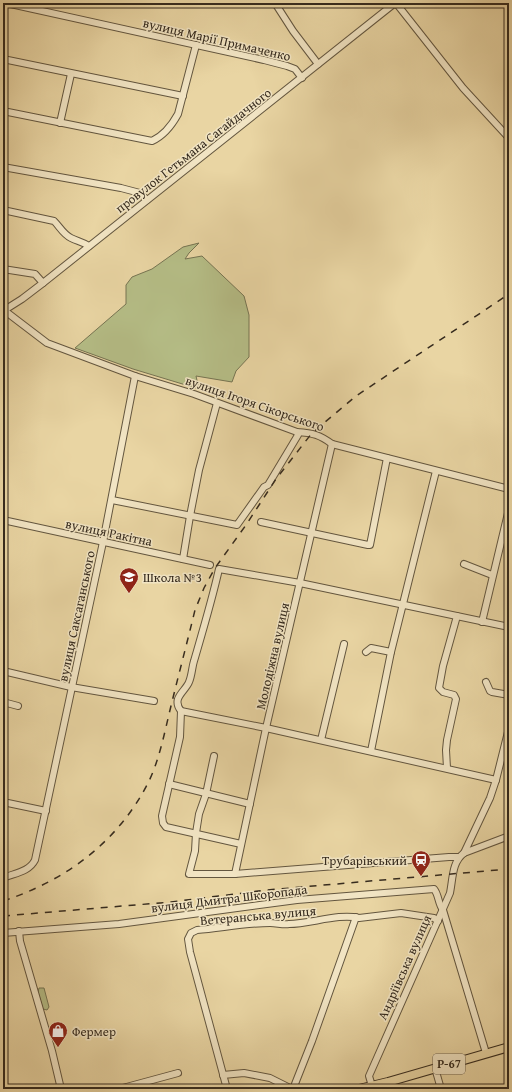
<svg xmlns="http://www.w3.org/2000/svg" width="512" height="1092" viewBox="0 0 512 1092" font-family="'Gentium Book Plus',serif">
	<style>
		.green { fill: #b5bd86; stroke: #767452 }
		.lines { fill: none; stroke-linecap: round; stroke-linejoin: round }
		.minor-casing { stroke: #63563f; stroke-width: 8 }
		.major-casing { stroke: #362b1e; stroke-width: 10 }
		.minor { stroke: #f1e4c3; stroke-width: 6 }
		.major { stroke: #e9d5a3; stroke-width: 8 }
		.rail { stroke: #362b1e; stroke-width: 1.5; stroke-dasharray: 7 7; stroke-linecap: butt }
		.labels { text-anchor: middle; stroke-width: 3; stroke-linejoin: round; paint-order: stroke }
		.shield { fill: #f1e4c3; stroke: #6e6250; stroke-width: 1 }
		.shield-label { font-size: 12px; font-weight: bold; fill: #362b1e }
		.street-label { font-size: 13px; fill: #362b1e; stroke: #f1e4c3 }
		.poi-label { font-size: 13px; fill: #362b1e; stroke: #f1e4c3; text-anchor: start }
	</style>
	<rect width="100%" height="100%" fill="#e9d5a3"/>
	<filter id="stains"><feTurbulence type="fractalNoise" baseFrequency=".005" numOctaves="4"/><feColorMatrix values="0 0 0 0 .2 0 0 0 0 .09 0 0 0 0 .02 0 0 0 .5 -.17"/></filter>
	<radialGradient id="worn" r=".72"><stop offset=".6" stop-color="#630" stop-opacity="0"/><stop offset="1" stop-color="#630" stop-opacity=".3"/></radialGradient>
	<g class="green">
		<path d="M199,243L189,253L185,259L202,256L244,296L249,315V357L236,371L232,382L196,376L199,389L133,369L75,348L126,304V285L132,277L152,269L183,247Z"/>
		<path d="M39,988H44L49,1007L47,1010L43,1009L38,992Z"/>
	</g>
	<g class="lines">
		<g class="minor-casing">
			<g id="minor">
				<path d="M6,3L264,60L287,66L295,69L302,78"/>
				<path d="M275,3L293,31L318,64"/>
				<path d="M396,3L463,88L509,138"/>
				<path d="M3,59L183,96"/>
				<path d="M3,111L152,141C163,136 172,125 178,114L196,45"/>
				<path d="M60,123L71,74"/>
				<path d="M3,167L121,188L140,193L147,200"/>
				<path d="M3,210L54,221C60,227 63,234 71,238C77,241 83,242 89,246"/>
				<path d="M3,269L35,274L43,283"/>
				<path d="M3,311L22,299L43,283L395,3"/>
				<path d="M5,311L47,343L135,376L194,394L297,432C313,433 320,435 332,444L509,489"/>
				<path d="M112,500L237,525L264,487L268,485L298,435L297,432"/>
				<path d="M3,520L210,565"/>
				<path d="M261,522L368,545H370L387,458"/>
				<path d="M183,559L190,516L199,470L217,403"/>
				<path d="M464,564L492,575"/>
				<path d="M482,622L509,509"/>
				<path d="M366,652L371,648L391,652"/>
				<path d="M3,671L71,687L154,701"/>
				<path d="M486,682L490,691L492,692L509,695"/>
				<path d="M3,702L18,706"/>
				<path d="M181,711L266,728L496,780"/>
				<path d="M321,740L344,644"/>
				<path d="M371,751L391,652L436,471"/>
				<path d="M214,756L206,794L199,814L196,833L195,851L189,874H235L449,857H459"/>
				<path d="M447,768L446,750L447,740L456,699L454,695L443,692L439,688L443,666L457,616"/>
				<path d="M169,784L250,804"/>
				<path d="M3,802L46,811"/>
				<path d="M241,844L166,827L163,823L162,816L180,737L181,711C171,698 185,692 189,682C192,675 192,667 194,661C203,630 212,600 219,569L300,583L509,627"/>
				<path d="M464,853L490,798L496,780L509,728"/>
				<path d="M235,874L266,728L332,444"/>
				<path d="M3,878C15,873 29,872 35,860L103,542L135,376"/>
				<path d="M19,931L20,941L52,1051L61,1089"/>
				<path d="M3,933L119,924L297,900L434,889C439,895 438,904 443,910L486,1053"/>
				<path d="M435,1068L441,1089"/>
				<path d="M223,1075L244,1073L270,1078L292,1089"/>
				<path d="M372,1086L369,1076L450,893C453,878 452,862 464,853L509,836"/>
				<path d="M119,1089L178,1073"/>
				<path d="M227,1089L190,952L188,939L191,933L197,930C221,928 246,923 270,923C277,923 283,925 289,924C310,924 339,913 359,918L401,913L434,918L438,921"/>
				<path d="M293,1089L312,1041L356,917"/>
			</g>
		</g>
		<g class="major-casing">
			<path id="major" d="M359,1089L388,1082L509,1047"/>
		</g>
		<use href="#minor" class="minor"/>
		<use href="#major" class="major"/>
		<g class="rail">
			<path d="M3,901C65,881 118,842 148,783C159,761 164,735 170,710C178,677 187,643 195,610L204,588L215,568L246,525L276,479L312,433L356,396L509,294"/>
			<path d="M3,916L171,902L267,890L509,869"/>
		</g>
	</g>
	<defs>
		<g id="school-pin" transform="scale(1)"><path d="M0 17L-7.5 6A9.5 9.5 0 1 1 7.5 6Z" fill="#8f2418" stroke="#f1e4c3"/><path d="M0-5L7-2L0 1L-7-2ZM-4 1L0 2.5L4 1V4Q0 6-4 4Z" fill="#fff"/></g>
		<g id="station-pin" transform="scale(1)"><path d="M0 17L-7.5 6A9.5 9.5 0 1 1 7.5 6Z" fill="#8f2418" stroke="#f1e4c3"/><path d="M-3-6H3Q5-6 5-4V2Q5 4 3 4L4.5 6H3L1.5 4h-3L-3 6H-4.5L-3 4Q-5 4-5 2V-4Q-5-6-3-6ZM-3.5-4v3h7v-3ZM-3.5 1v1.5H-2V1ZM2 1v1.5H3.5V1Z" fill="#fff"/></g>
		<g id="shop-pin" transform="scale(1)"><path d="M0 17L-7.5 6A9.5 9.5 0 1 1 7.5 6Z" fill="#8f2418" stroke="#f1e4c3"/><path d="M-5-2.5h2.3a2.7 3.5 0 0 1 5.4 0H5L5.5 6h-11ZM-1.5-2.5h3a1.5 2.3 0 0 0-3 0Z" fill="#fff"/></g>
	</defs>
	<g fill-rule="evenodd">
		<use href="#school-pin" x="129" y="577"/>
		<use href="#station-pin" x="421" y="860"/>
		<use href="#shop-pin" x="58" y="1031"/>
	</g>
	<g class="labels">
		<rect class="shield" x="433" y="1054" width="32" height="20" rx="3"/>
		<g class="shield-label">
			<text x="449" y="1068">Р-67</text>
		</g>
		<g class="street-label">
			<text transform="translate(217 39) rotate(13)" y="5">вулиця Марії Примаченко</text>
			<text transform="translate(193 150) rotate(-38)" y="5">провулок Гетьмана Сагайдачного</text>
			<text transform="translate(255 403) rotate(19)" y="5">вулиця Ігоря Сікорського</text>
			<text transform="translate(109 532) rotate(12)" y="5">вулиця Ракітна</text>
			<text transform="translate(76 616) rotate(-78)" y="5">вулиця Саксаганського</text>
			<text transform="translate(272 656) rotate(-77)" y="5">Молодіжна вулиця</text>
			<text transform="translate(229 898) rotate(-7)" y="5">вулиця Дмитра Шкоропада</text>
			<text transform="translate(258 915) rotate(-5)" y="5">Ветеранська вулиця</text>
			<text transform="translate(404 967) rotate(-66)" y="5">Андріївська вулиця</text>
		</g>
		<g class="poi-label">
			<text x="143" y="582">Школа №3</text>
			<text x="407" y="865" text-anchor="end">Трубарівський</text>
			<text x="72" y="1036">Фермер</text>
		</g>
	</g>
	<rect width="512" height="1092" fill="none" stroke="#e9d5a3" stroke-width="16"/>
	<rect x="4" y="4" width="504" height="1084" fill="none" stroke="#362b1e" stroke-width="2"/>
	<rect x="8" y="8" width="496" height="1076" fill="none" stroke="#362b1e"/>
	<rect width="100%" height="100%" filter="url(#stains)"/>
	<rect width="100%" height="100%" fill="url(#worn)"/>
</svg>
